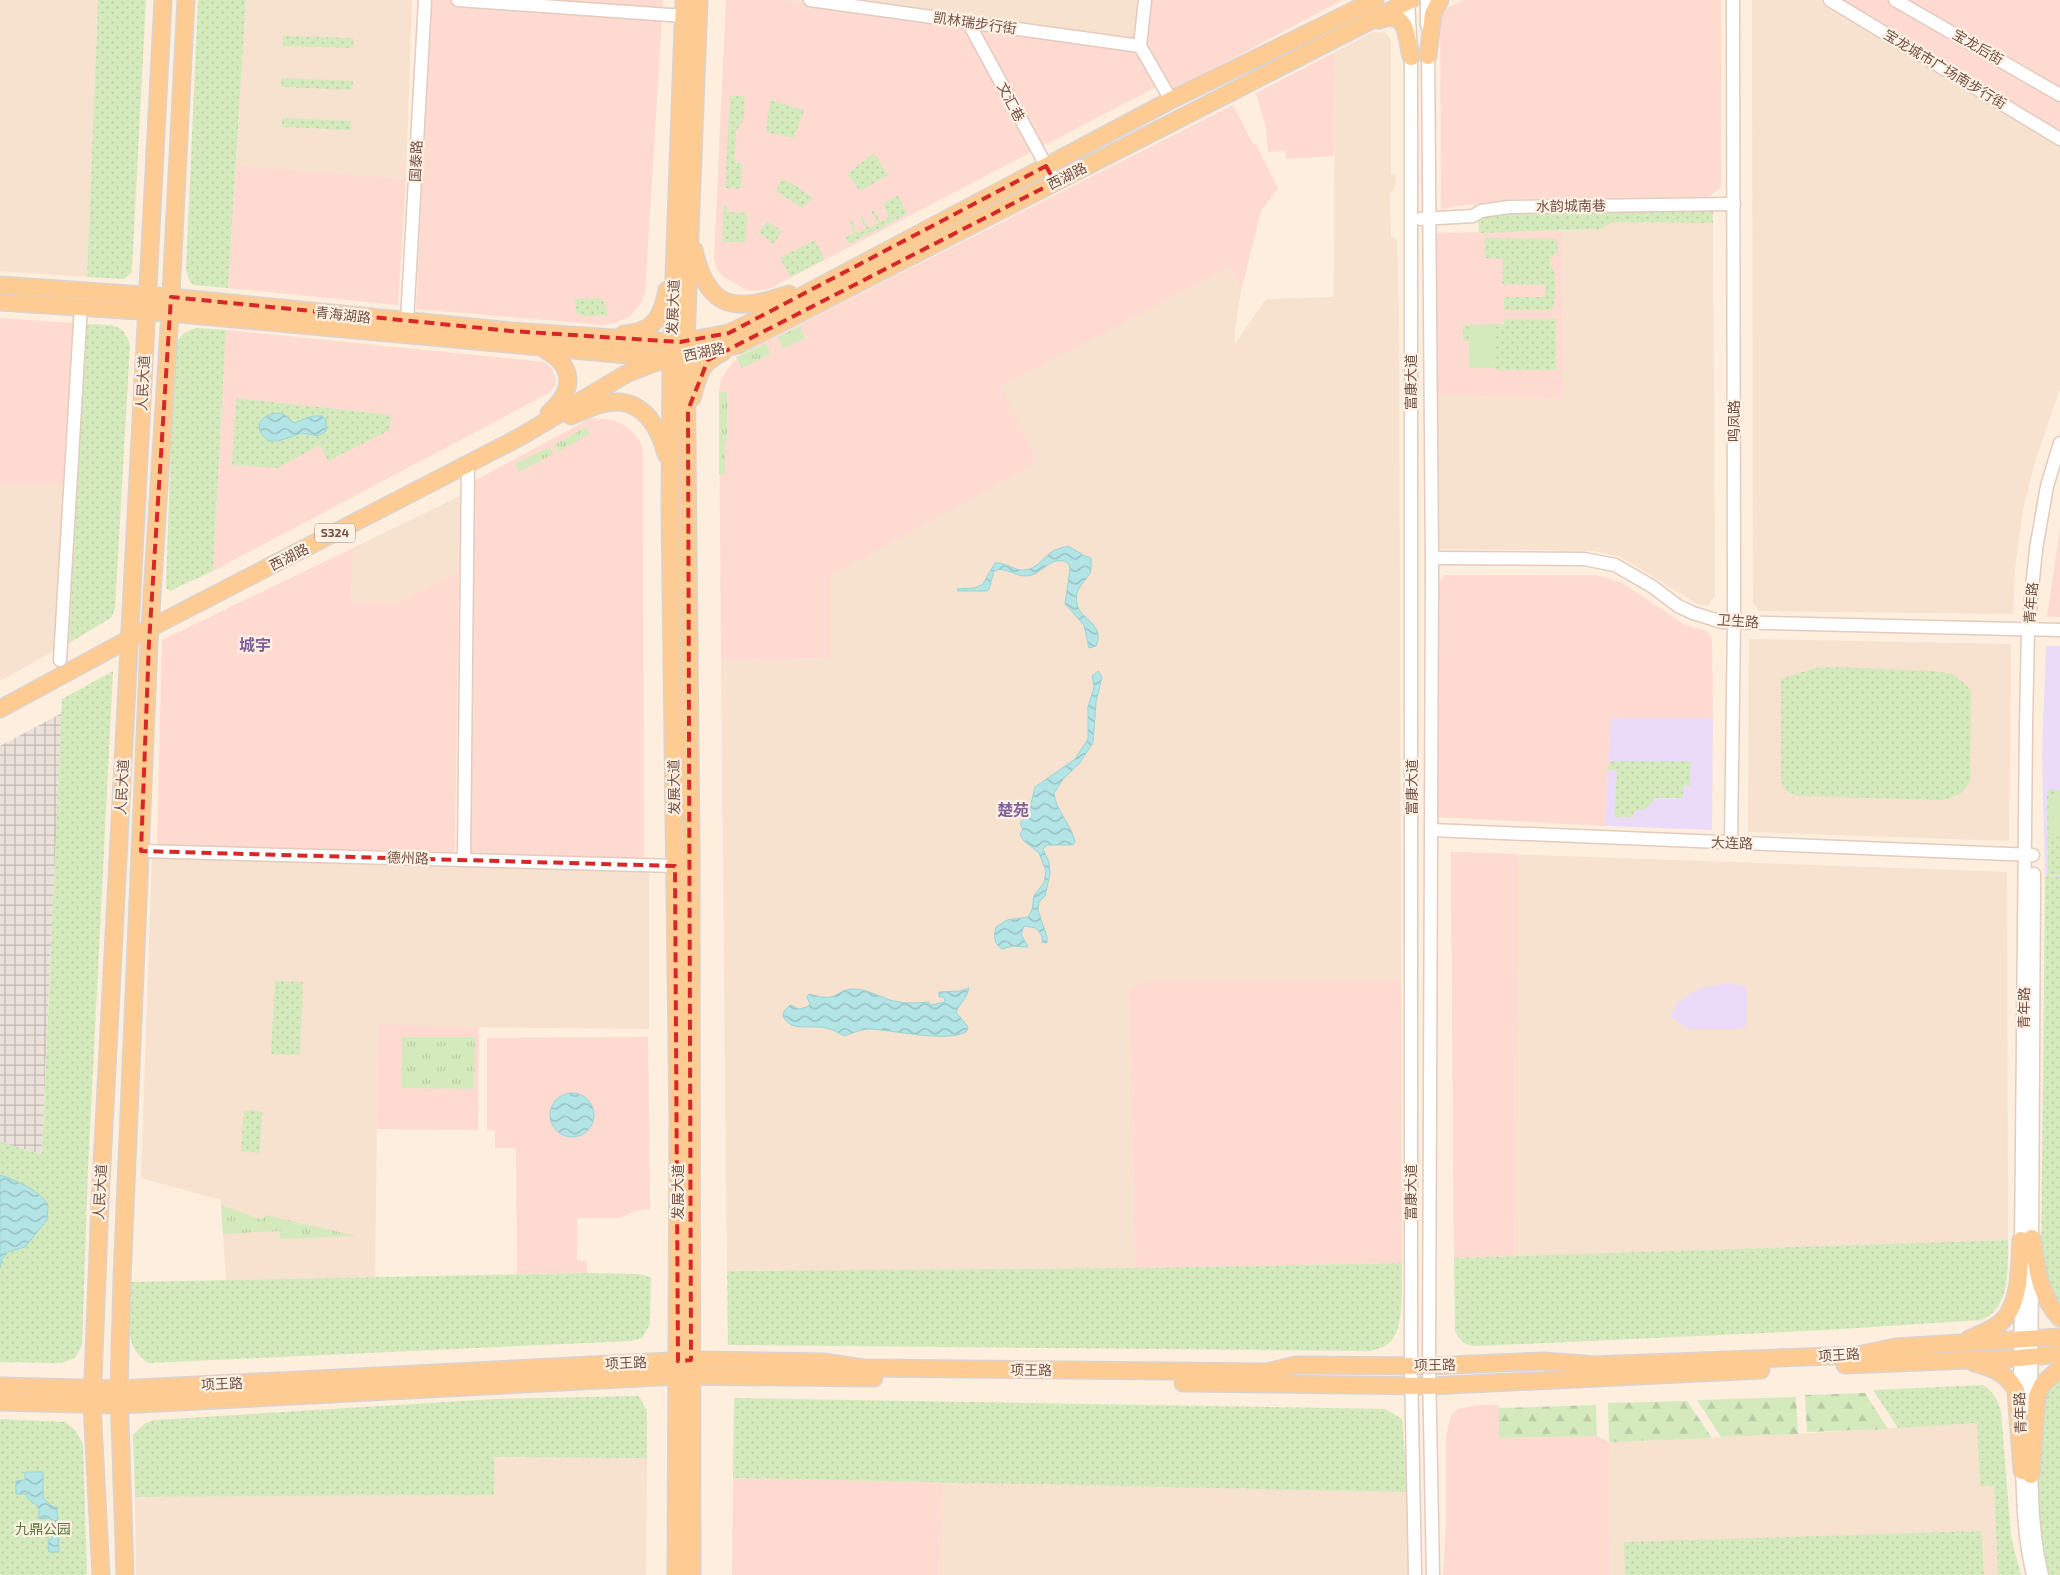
<svg xmlns="http://www.w3.org/2000/svg" width="2060" height="1575" viewBox="0 0 2060 1575" font-family="'Exo 2','Noto Sans SC',sans-serif">
	<style>
		.residential { fill: #f7e1cf }
		.commercial { fill: #fedad1 }
		.industrial { fill: url(#industrial-grid) }
		.education { fill: #ebdbf9 }
		.grass { fill: url(#grass-tufts) }
		.forest { fill: url(#forest-firs) }
		.park { fill: url(#park-dots) }
		.pitch { fill: #d4eabd }
		.water { fill: url(#water-waves); stroke: #99d5d8 }
		.lines { fill: none; stroke-linecap: round; stroke-linejoin: round }
		.minor-casing { stroke: #e3cbbd; stroke-width: 15 }
		.major-casing { stroke: #dbd2cf; stroke-width: 19 }
		.minor { stroke: #fff; stroke-width: 12 }
		.major { stroke: #fecc93; stroke-width: 16 }
		.marked { fill: none; stroke: #d62828; stroke-width: 4; stroke-dasharray: 10 6; stroke-linejoin: round }
		.labels { text-anchor: middle; stroke-width: 4.5; stroke-linejoin: round; paint-order: stroke }
		.shield { fill: #fff2e5; stroke: #9d8176; stroke-width: 1 }
		.shield-label { font-size: 12px; font-weight: bold; fill: #735146 }
		.street-label { font-size: 14px; fill: #735146; stroke: #fff2e5 }
		.park-label { font-size: 14px; fill: #55793e; stroke: #fff2e5 }
		.quarter-label { font-size: 16px; font-weight: bold; fill: #7f6197; stroke: #fff2e5 }
	</style>
	<defs>
		<pattern id="industrial-grid" width="8" height="8" patternUnits="userSpaceOnUse" patternTransform="scale(1.25)"><rect width="8" height="8" fill="#eae1db"/><path d="M0 4h8M4 0v8" fill="none" stroke="#c2b9b3"/></pattern>
		<pattern id="grass-tufts" width="24" height="20" patternUnits="userSpaceOnUse" patternTransform="scale(1.25)"><rect width="24" height="20" fill="#d4eabd"/><path d="M3 7l-1-3M5 7V3M7 7l1-3M15 17l-1-3M17 17v-4M19 17l1-3" fill="none" stroke="#b9caa4"/></pattern>
		<pattern id="forest-firs" width="22" height="20" patternUnits="userSpaceOnUse" patternTransform="scale(1.25)"><rect width="22" height="20" fill="#d4eabd"/><path d="M5 1l3.5 6h-7zM16 11l3.5 6h-7z" fill="#b9caa4"/></pattern>
		<pattern id="park-dots" width="8" height="8" patternUnits="userSpaceOnUse" patternTransform="scale(1.25)"><rect width="8" height="8" fill="#d4eabd"/><path d="M2 2h.1M6 6h.1" fill="none" stroke="#b9caa4" stroke-width="1.8" stroke-linecap="round"/></pattern>
		<pattern id="water-waves" width="16" height="10" patternUnits="userSpaceOnUse" patternTransform="scale(1.25)"><rect width="16" height="10" fill="#b3e4e6"/><path d="M0 5q4-4 8 0t8 0" fill="none" stroke="#96bbbc"/></pattern>
	</defs>
	<rect width="100%" height="100%" fill="#fdeede"/>
	<g class="residential">
		<path d="M0,0H98L87,277L0,271Z"/>
		<path d="M246,0H412L406,179L236,165Z"/>
		<path d="M784,0H1138L1133,48Z"/>
		<path d="M1752,0H1829L2060,142V389L2034,465L2023,510L2015,568L2013,614L1759,611L1753,603Z"/>
		<path d="M1373,32L1386,33L1391,40V174L1396,175L1395,188L1390,193L1391,236L1397,240L1399,314L1401,980H1152L1129,987L1135,1268L727,1271L721,660L830,658V576L1036,463L1000,386L1230,267L1241,291L1235,329V344L1266,299L1334,297L1335,52Z"/>
		<path d="M1611,222L1713,223L1715,596L1707,606L1697,604L1621,557L1595,551L1439,549L1438,395L1564,399L1562,231L1602,229Z"/>
		<path d="M0,484L77,485L69,643L0,681Z"/>
		<path d="M460,496L459,571L396,603L351,602L353,548Z"/>
		<path d="M1749,639L2011,644L2009,841L1748,832Z"/>
		<path d="M1451,852L2007,872L2008,1240L1454,1258Z"/>
		<path d="M152,856L649,870V1029L378,1026L375,1277L226,1280L221,1200L141,1178Z"/>
		<path d="M1977,1423L1980,1485H1994L1998,1575H1610L1609,1442L1798,1434Z"/>
		<path d="M494,1457L647,1458L646,1575H136L135,1497L494,1495Z"/>
		<path d="M942,1482L1408,1492L1410,1575H940Z"/>
	</g>
	<g class="commercial">
		<path d="M431,0H663L645,294L641,303L630,316L615,323L604,325L416,309Z"/>
		<path d="M726,0H784L1133,48L1156,87L771,288L759,291L746,290L724,277L717,269L714,259Z"/>
		<path d="M1150,0H1342L1172,91L1144,43Z"/>
		<path d="M1464,0H1721V187L1708,197L1510,199L1505,202L1455,206L1441,210L1440,11Z"/>
		<path d="M1829,0H2060V142Z"/>
		<path d="M1335,52L1334,156L1286,159L1285,151L1268,152L1266,128L1256,93Z"/>
		<path d="M1233,105L1253,144H1256L1278,188L1261,211L1241,291L1230,267L1001,386L1037,463L830,576V658L721,660L719,392L721,379L733,362L757,346Z"/>
		<path d="M236,165L406,179L398,305L228,288Z"/>
		<path d="M1562,231L1564,399L1438,395L1436,233Z"/>
		<path d="M0,318L86,324L77,485L0,484Z"/>
		<path d="M226,330L545,362L552,369L556,380L555,386L549,393L213,571Z"/>
		<path d="M591,418L613,420L624,425L633,432L641,443L643,453L644,865L469,860L472,482Z"/>
		<path d="M2060,529V617H2047Z"/>
		<path d="M353,548L351,602L396,603L459,571L455,852L157,845L162,640Z"/>
		<path d="M1445,575H1596L1621,582L1685,625L1701,629L1710,634L1712,640L1713,718H1611L1605,826L1438,817L1439,581Z"/>
		<path d="M1451,852L1518,854L1515,1256L1454,1258Z"/>
		<path d="M1152,980H1401L1402,1263L1135,1268L1129,987Z"/>
		<path d="M378,1025L479,1027L478,1130L377,1129Z"/>
		<path d="M648,1037L650,1209L638,1210L620,1218H577V1260L587,1261V1273L517,1274L516,1148H495V1130H487V1038Z"/>
		<path d="M1478,1405H1499L1500,1438L1597,1436L1609,1442L1610,1575H1443L1446,1525V1436L1451,1415L1458,1409Z"/>
		<path d="M733,1478L942,1482L940,1575H732Z"/>
	</g>
	<path class="industrial" d="M62,713L46,1051L42,1154L0,1142V746Z"/>
	<g class="education">
		<path d="M2046,646H2060V877L2045,876L2042,754Z"/>
		<path d="M1611,718H1713L1712,830L1605,826Z"/>
		<path d="M1727,983L1744,986L1747,989L1746,1026L1740,1029H1688L1670,1016L1679,1001L1694,991L1702,988Z"/>
	</g>
	<g class="grass">
		<path d="M800,326L805,338L783,349L778,337Z"/>
		<path d="M766,343L771,354L742,368L736,357Z"/>
		<path d="M719,392H727V442H725V474H719Z"/>
		<path d="M586,427L590,434L558,452L554,445Z"/>
		<path d="M549,447L553,454L519,472L515,464Z"/>
		<path d="M402,1037H475L474,1089L401,1088Z"/>
		<path d="M221,1205L262,1220L266,1215L356,1236L280,1239V1231L223,1234Z"/>
	</g>
	<g class="forest">
		<path d="M1865,1393L1888,1429L1807,1432L1805,1395Z"/>
		<path d="M1796,1397L1798,1434L1721,1437L1697,1400Z"/>
		<path d="M1687,1401L1712,1438L1609,1442L1608,1403Z"/>
		<path d="M1596,1405L1597,1436L1499,1438V1408Z"/>
	</g>
	<g class="park">
		<path d="M98,0H146L132,268V272L124,279L87,277Z"/>
		<path d="M198,0H246L228,288L194,285L190,282L186,270Z"/>
		<path d="M283,36L353,38V48L283,46Z"/>
		<path d="M281,78L353,81L352,90L281,87Z"/>
		<path d="M730,96H745L744,119L736,131L735,162L742,163L741,189L725,188Z"/>
		<path d="M770,100L804,110L794,138L766,132Z"/>
		<path d="M282,118L351,121V130L282,127Z"/>
		<path d="M874,153L888,175L860,191L847,174Z"/>
		<path d="M782,179L795,185L813,198L802,208L776,191Z"/>
		<path d="M898,195L907,214L849,244L845,238L854,233L849,221L851,220L858,233L866,229L860,216L862,215L869,228L878,223L871,211L874,209L880,222L889,217L883,204Z"/>
		<path d="M723,205H727V212L747,213L746,242H723Z"/>
		<path d="M1713,208V223L1612,222L1602,229L1479,233L1478,215Z"/>
		<path d="M767,221L782,231L774,244L759,233Z"/>
		<path d="M1485,238L1556,239L1557,241L1558,253L1550,257C1549,266 1552,265 1554,272C1556,279 1556,301 1553,308L1549,310H1504V297H1545V285L1502,284L1503,259L1485,258Z"/>
		<path d="M815,240L825,259L790,277L780,258Z"/>
		<path d="M599,298L604,301L608,316H583L576,313L575,299Z"/>
		<path d="M1504,319H1556V370H1496V326H1469V341H1463V325L1504,324Z"/>
		<path d="M86,324C108,326 123,320 130,345L115,609L111,618L69,643Z"/>
		<path d="M196,328L226,330L213,571L170,591L166,588L174,352C178,336 181,333 196,328Z"/>
		<path d="M236,398L391,415L390,430L328,461L320,445L277,468L232,465Z"/>
		<path d="M1835,667L1931,671L1952,674L1964,683L1971,691L1970,780C1965,794 1956,796 1942,800L1798,796L1786,791L1781,781V679L1815,668Z"/>
		<path d="M113,671L88,1169L82,1345L75,1358L61,1363L0,1362V1142L42,1154L62,699Z"/>
		<path d="M1609,761H1690V786H1683V798H1655C1648,808 1646,810 1634,811V817H1614L1617,770H1608Z"/>
		<path d="M2047,790H2060V875H2048Z"/>
		<path d="M2045,876L2060,877V1314L2041,1277Z"/>
		<path d="M275,981L303,982L300,1055L271,1054Z"/>
		<path d="M244,1110L262,1111L260,1153L241,1151Z"/>
		<path d="M2008,1240C2007,1266 2012,1308 1981,1320L1827,1330L1478,1346C1466,1346 1460,1342 1455,1331L1454,1258Z"/>
		<path d="M1402,1263C1401,1283 1405,1327 1391,1341C1386,1347 1377,1349 1370,1351L728,1345L727,1271L1135,1268Z"/>
		<path d="M587,1273L638,1274L651,1277L650,1324L642,1338L631,1341L149,1363C120,1348 130,1309 131,1282Z"/>
		<path d="M2060,1375V1575H2047C2034,1520 2038,1463 2038,1407L2043,1394Z"/>
		<path d="M1983,1385C1993,1391 1998,1400 2001,1411L2011,1537L2021,1575H1998L1994,1486H1980L1977,1423L1898,1428L1873,1390Z"/>
		<path d="M639,1396L647,1411V1458L494,1457V1495L135,1497L133,1435L144,1424L154,1420L494,1399Z"/>
		<path d="M734,1398L1385,1409L1402,1419L1408,1492L733,1478Z"/>
		<path d="M0,1419L66,1422L76,1431L83,1445L87,1575H0Z"/>
		<path d="M1981,1531L1984,1575H1625L1624,1542Z"/>
	</g>
	<g class="pitch">
		<rect x="1469" y="326" width="27" height="42"/>
		<path d="M2049,794H2060V834L2049,833Z"/>
	</g>
	<g class="water">
		<path d="M279,413L285,415L294,423L313,416H322L326,420V431L318,436L302,433L278,441H269C251,428 260,414 279,413Z"/>
		<path d="M1068,546L1085,556L1091,558C1091,562 1092,569 1090,573C1083,585 1074,588 1077,604C1080,620 1106,624 1096,646L1089,648L1084,625L1065,604L1070,569L1069,564C1054,553 1045,571 1031,575C1018,580 1006,565 994,571L989,589L987,591H958L957,589L975,588L983,584L995,563C1007,562 1013,571 1025,570C1036,569 1042,559 1050,553C1055,549 1062,548 1068,546Z"/>
		<path d="M1098,671L1102,677L1096,702L1093,743L1079,764L1064,778L1054,793C1056,812 1071,823 1075,842L1073,845H1047L1043,849L1049,862L1050,874L1045,896L1039,902L1038,910L1047,937V943L1042,942V936L1036,928L1024,926L1021,934L1028,947L1013,946L1002,949C993,943 994,936 996,927L1007,920L1028,917L1032,910L1034,895L1044,883L1046,871L1039,853L1023,840L1020,834L1023,830L1020,823L1029,812L1035,787L1075,759L1088,739V707L1094,687L1092,676Z"/>
		<path d="M969,988C967,998 960,1003 956,1012L968,1027L967,1031C949,1044 891,1029 867,1029C859,1030 852,1033 844,1036C839,1033 832,1029 826,1028C810,1024 791,1033 783,1016L784,1011L790,1005L799,1009L807,1007L810,1004L807,997L809,994C818,996 828,1000 836,995C842,992 845,989 853,989C867,989 878,996 890,1000C903,1004 916,1003 929,1002L931,1005L945,1002L944,997H939V992L960,991Z"/>
		<circle cx="572" cy="1115" r="22"/>
		<path d="M0,1175C19,1182 35,1188 48,1204L47,1220L25,1247L8,1252L2,1259L0,1268Z"/>
		<path d="M25,1472H43V1498L53,1507H57L59,1552H49L48,1540L52,1539L51,1518L39,1519V1507L27,1498V1494H16V1481L25,1480Z"/>
	</g>
	<g class="lines">
		<g class="minor-casing">
			<g id="minor">
				<path d="M458,0L684,16"/>
				<path d="M810,0L1140,46"/>
				<path d="M1145,0L1140,46L1171,100"/>
				<path d="M1408,0L1411,57V1366L1415,1575"/>
				<path d="M1427,0V25"/>
				<path d="M1830,0L2060,139"/>
				<path d="M1895,0L2060,95"/>
				<path d="M968,22L1055,182"/>
				<path d="M1428,48L1432,564L1429,1366L1433,1575"/>
				<path d="M1421,219L1473,216L1481,211L1509,207L1734,204"/>
				<path d="M407,321L425,0"/>
				<path d="M1432,558L1584,559L1615,565L1653,587L1678,606L1693,613L1722,622L2060,630"/>
				<path d="M60,660L81,306"/>
				<path d="M1431,830L2033,855"/>
				<path d="M1731,843L1734,622L1733,0"/>
				<path d="M141,851L675,866"/>
				<path d="M464,860L468,464"/>
				<path d="M2032,1246L2034,874"/>
				<path d="M2021,1248L2026,725L2028,629L2036,549L2047,486L2060,443"/>
				<path d="M2020,1396L2021,1291"/>
				<path d="M2031,1406L2032,1266"/>
				<path d="M2022,1463C2023,1501 2024,1538 2033,1575"/>
				<path d="M2031,1466C2032,1503 2033,1539 2042,1575"/>
			</g>
		</g>
		<g class="major-casing">
			<g id="major">
				<path d="M1379,20C1408,9 1406,36 1411,57"/>
				<path d="M1428,56L1433,14L1440,0"/>
				<path d="M694,250C708,311 735,312 789,294"/>
				<path d="M0,285L171,297L511,331L672,342L686,341L729,333L760,318L1171,100L1375,0"/>
				<path d="M0,302L170,313L660,358"/>
				<path d="M624,334C654,332 662,317 667,290"/>
				<path d="M544,349C575,366 575,390 549,413"/>
				<path d="M692,398C700,373 698,365 723,352"/>
				<path d="M571,416C585,410 603,401 620,402C647,405 660,431 666,454"/>
				<path d="M0,709L129,639L520,437L626,374L654,363L738,345L1411,0"/>
				<path d="M2032,1238C2037,1267 2039,1296 2060,1318"/>
				<path d="M1969,1339C1981,1334 1997,1328 2006,1317C2021,1296 2019,1265 2021,1240"/>
				<path d="M1974,1363C1993,1368 2006,1373 2016,1390L2022,1471"/>
				<path d="M1845,1365L2019,1358L2060,1354"/>
				<path d="M1183,1383L1430,1386L1761,1370"/>
				<path d="M0,1386L119,1389L691,1360L823,1362L863,1368L1267,1372L1296,1365L1429,1366L1544,1361L1595,1365L1857,1355L1896,1347L2060,1337"/>
				<path d="M0,1402L119,1405L677,1376L874,1378"/>
				<path d="M2031,1475L2037,1396L2042,1385L2060,1368"/>
				<path d="M101,1575L92,1405L100,1202L163,0"/>
				<path d="M125,1575L119,1389L122,1279L149,643L170,313L186,0"/>
				<path d="M676,1575L678,1120L670,508L671,359L684,0"/>
				<path d="M692,1575L691,849L686,341L699,0"/>
			</g>
		</g>
		<use href="#minor" class="minor"/>
		<use href="#major" class="major"/>
	</g>
	<path class="marked" d="M1046,166L1055,182L708,360L688,410L691,1360L678,1361L675,866L141,851L149,643L171,297L511,331L680,342L729,333Z"/>
	<g class="labels">
		<rect class="shield" x="315" y="523.5" width="40" height="19" rx="4"/>
		<g class="shield-label">
			<text x="335" y="537">S324</text>
		</g>
		<g class="street-label">
			<text transform="translate(975 23) rotate(8)" y="5">凯林瑞步行街</text>
			<text transform="translate(1978 47) rotate(30)" y="5">宝龙后街</text>
			<text transform="translate(1945 69) rotate(31)" y="5">宝龙城市广场南步行街</text>
			<text transform="translate(1011 102) rotate(62)" y="5">文汇巷</text>
			<text transform="translate(416 161) rotate(-87)" y="5">国泰路</text>
			<text transform="translate(1067 176) rotate(-27)" y="5">西湖路</text>
			<text transform="translate(1571 206) rotate(-1)" y="5">水韵城南巷</text>
			<text transform="translate(673 307) rotate(-88)" y="5">发展大道</text>
			<text transform="translate(343 315) rotate(6)" y="5">青海湖路</text>
			<text transform="translate(704 352) rotate(-12)" y="5">西湖路</text>
			<text transform="translate(1411 382) rotate(-90)" y="5">富康大道</text>
			<text transform="translate(143 383) rotate(-87)" y="5">人民大道</text>
			<text transform="translate(1734 421) rotate(-90)" y="5">鸣凤路</text>
			<text transform="translate(289 557) rotate(-27)" y="5">西湖路</text>
			<text transform="translate(2031 603) rotate(-85)" y="5">青年路</text>
			<text transform="translate(1738 621) rotate(4)" y="5">卫生路</text>
			<text transform="translate(122 787) rotate(-87)" y="5">人民大道</text>
			<text transform="translate(674 787) rotate(-91)" y="5">发展大道</text>
			<text transform="translate(1412 787) rotate(-90)" y="5">富康大道</text>
			<text transform="translate(1732 843) rotate(2)" y="5">大连路</text>
			<text transform="translate(408 858) rotate(2)" y="5">德州路</text>
			<text transform="translate(2024 1008) rotate(-89)" y="5">青年路</text>
			<text transform="translate(100 1192) rotate(-87)" y="5">人民大道</text>
			<text transform="translate(678 1192) rotate(-90)" y="5">发展大道</text>
			<text transform="translate(1411 1192) rotate(-90)" y="5">富康大道</text>
			<text transform="translate(1839 1355) rotate(-4)" y="5">项王路</text>
			<text transform="translate(626 1363) rotate(-3)" y="5">项王路</text>
			<text transform="translate(1435 1365) rotate(-1)" y="5">项王路</text>
			<text transform="translate(1031 1370) rotate(1)" y="5">项王路</text>
			<text transform="translate(222 1384) rotate(-3)" y="5">项王路</text>
			<text transform="translate(2020 1413) rotate(-92)" y="5">青年路</text>
		</g>
		<g class="park-label">
			<text x="43" y="1534">九鼎公园</text>
		</g>
		<g class="quarter-label">
			<text x="255" y="651">城宇</text>
			<text x="1013" y="816">楚苑</text>
		</g>
	</g>
</svg>
